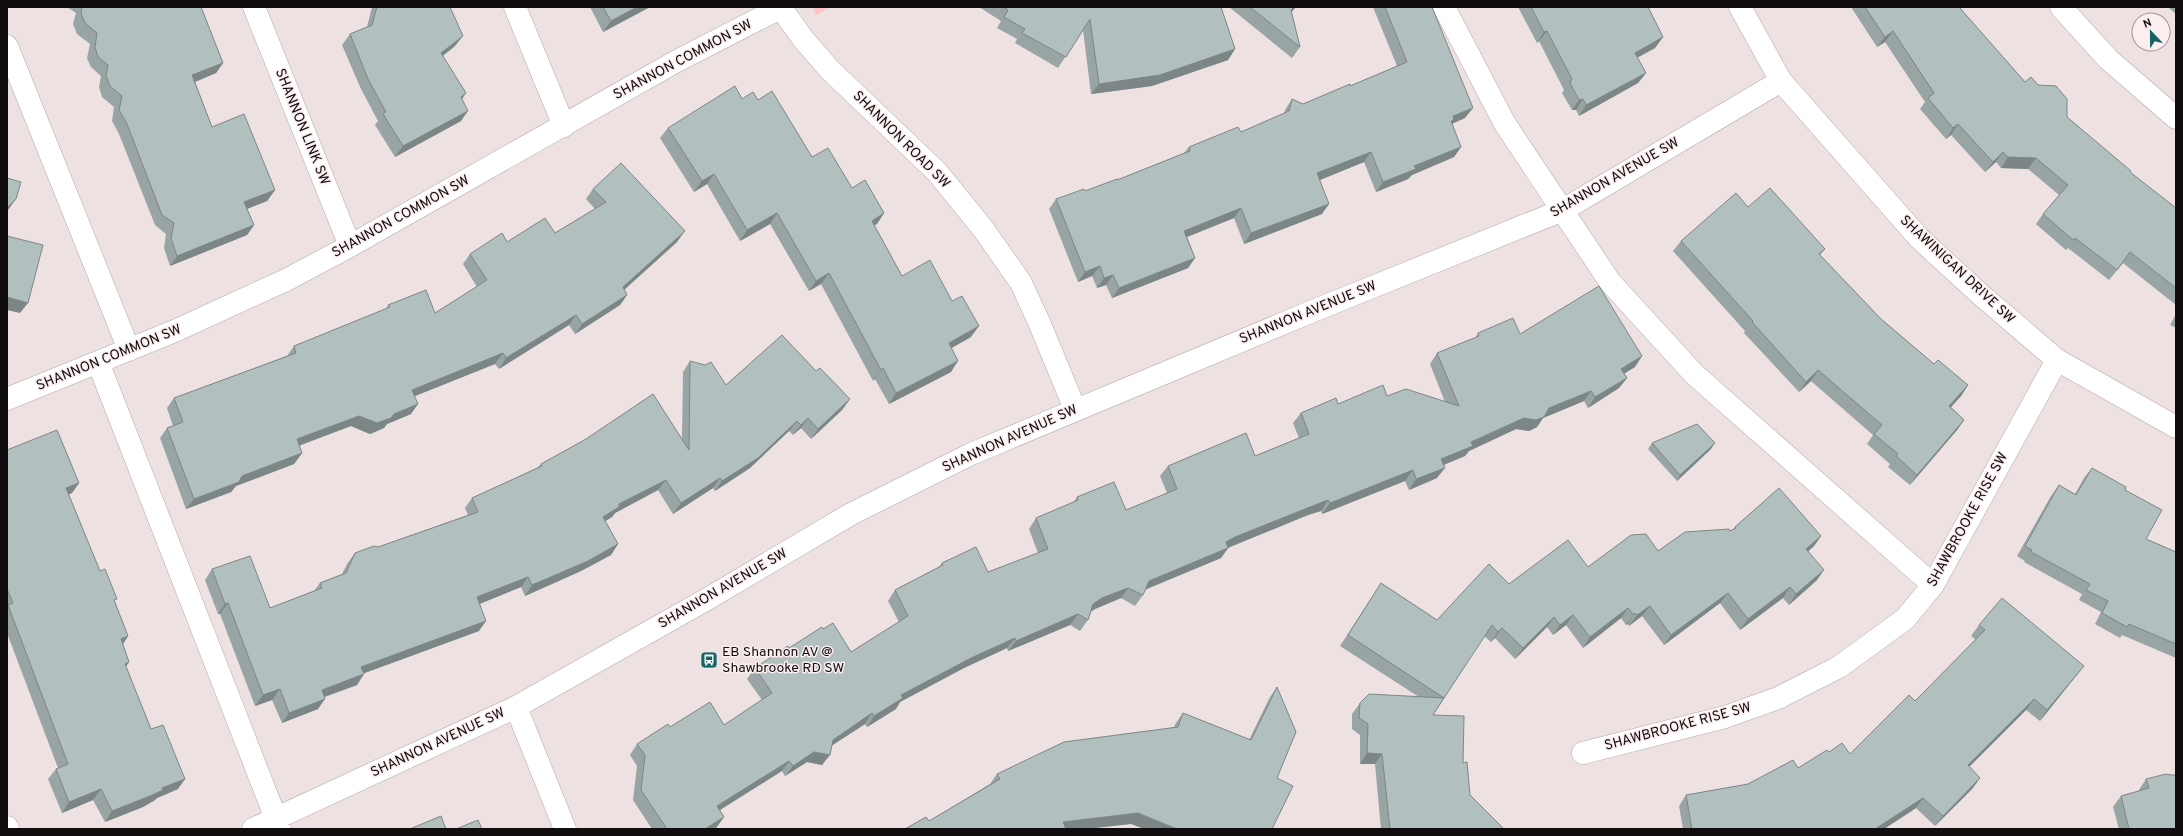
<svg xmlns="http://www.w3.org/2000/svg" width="2183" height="836" viewBox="0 0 2183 836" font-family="Overpass,sans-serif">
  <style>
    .green { fill: #fcc4c9 }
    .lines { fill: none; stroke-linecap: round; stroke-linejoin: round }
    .minor-casing { stroke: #b6a9aa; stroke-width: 23 }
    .minor { stroke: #fff; stroke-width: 22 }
    .wall { fill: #99a4a4 }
    .shaded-wall { fill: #7d8686 }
    .building { fill: #b2bfbf; stroke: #7d8686 }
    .labels { text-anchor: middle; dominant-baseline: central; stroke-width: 3; stroke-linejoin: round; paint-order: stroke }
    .street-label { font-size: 14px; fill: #110c0d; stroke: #fbeeef }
    .poi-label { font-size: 14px; fill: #110c0d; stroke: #fbeeef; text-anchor: start }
  </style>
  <rect width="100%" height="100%" fill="#eee1e2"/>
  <path class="green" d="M812,7h18l-14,8z"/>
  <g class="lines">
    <g class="minor-casing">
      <path id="minor" d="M254,7l96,239
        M515,7l49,119
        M780,7l24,33 26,30 107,102 47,58 37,53 18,39 36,87
        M1444,7l61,117 105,158 84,92 239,211
        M1740,7l41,74 138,157 62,57 76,65 119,67
        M2061,7l47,52 68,59
        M7,46l122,304
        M98,362l182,467
        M7,399l170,-69 111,-51 62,-33 325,-184 105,-54
        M516,707l49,122
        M1583,753l142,-36 53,-19 61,-31 66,-48 28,-34 124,-225
        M7,827l1,2
        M253,829l263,-122 193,-109 142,-84 120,-60 337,-141 255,-103 218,-129"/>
    </g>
    <use href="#minor" class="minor"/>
  </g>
  <path class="wall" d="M67,7h134l22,56 -7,10 -21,9 17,45 63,63 -8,11 -20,8 7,16 -7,10 -77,31 -6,-18 2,-14 -11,-9 -36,-91 -7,-13 2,-14 -12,-10 -3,-10 2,-11 -10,-9 -4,-9 3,-14 -13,-10 -4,-10 3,-11z
    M372,7h78l5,39 -12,10 19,43 -1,22 -66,36 -20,-32 3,-4 -17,-32 -19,-44 8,-11 17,-7z
    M590,7h60l-47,25z
    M979,7h242l14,42 -7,11 -76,26 -61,8 -8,-64 -25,38 -43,-25 2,-4 -20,-11 4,-7z
    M1229,7h67l-5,5 9,35 -8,11z
    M1373,7h59l33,111 -13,6 9,23 -7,10 -42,18 -4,4 -32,13 -12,-30 -44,18 2,34 -78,30 -10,-26 -47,19 8,21 -7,10 -76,30 -6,-13 -9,3 -5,-12 -14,6 -29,-73 7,-10 29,-8 32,-11 67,-27 5,-6 52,-15 43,-18 1,-4 7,-11 11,5 47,-18 47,-20z
    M1518,7h130l15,30 -8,11 -18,10 9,15 -8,10 -59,33 -3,-6h-4l-10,-17 2,-3 -25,-49 -2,2z
    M1851,7h108l66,75 42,35 63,56 46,35v97l-53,-42 -14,17 -41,-32 -2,2 -30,-26 7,-10 16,-19 -31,-26 -27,-1 -5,-6 -11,10 -34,-37 -5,4 -26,-30 5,-7 -40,-60 -8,5z
    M2168,7h8v7z
    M742,99l16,1 54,57 72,56 -7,11 -3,1 28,51 69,61 -20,11v24l-62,32 -14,-25 -2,2 -52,-97 -12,7 -39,-67 -30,17 -33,-57 -13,8 -34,-54 8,-10z
    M593,189l84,53 -53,48 3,5 -7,10 -45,29 -6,-9 -70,44 -4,-5 -80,32 -4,18 -24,10 -3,4 -14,6 -19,-8 -52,20 3,7 -8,11 -58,22 -5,6 -45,17 -26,-71 7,-10 6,-2 -6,-18 7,-10 113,-42 7,-10 92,-37 2,-4 47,8 42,-26 -14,-23 7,-10 37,-12 48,-9 40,-24 -9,-10z
    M1748,207l77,42 -5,6 61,64 53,45 34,21 -7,11 -10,11 13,13 -7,10 -47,55 -22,-18 2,-3 -23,-20 6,-9 -62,-54 -12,11 -55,-59 1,-2 -72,-80 8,-10z
    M2176,314v14l-6,-3z
    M1478,333l42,1 122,22 -7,11 -11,6 3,5 -8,10 -31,20 -4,-7 -41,17 -6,9 -8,4 -13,-2 -47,22 -4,5 -21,9 -7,13 -28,12 -4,-9 -83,33 -1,-3 -13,4 -80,33 -7,10 -76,32 -2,5 -8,11 -14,-8 -26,11 -4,2 -3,9 -8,11 -10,-6 -62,26 -1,-3 -43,20 -64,34 -4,7 -29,18 -2,-3 -34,22 -9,19 -15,-3 -22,14 -3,-5 -63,39 5,7 -8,11 -2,1h-62l-19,-29 4,-34 -7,-11 7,-11 33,-17 54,-2 38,-25 -15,-21 8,-11 68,-39 28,23 48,-30 -11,-21 7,-11 44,-23 3,-4 46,9 50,-19 -9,-24 7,-11 37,-15 4,-6 49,13 41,-17 -7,-17 8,-10 87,-10 44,-18 -6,-15 8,-10 37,-9 49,-8 58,6 -15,-38 7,-11 38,-15z
    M690,361l36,24 90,-14 34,28 -8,11 -31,29 -10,-11 -8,7 -4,-4 -39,37 -35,23 -2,-3 -40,26 -15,-24 -43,23 -3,4 -7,4 13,23 -7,11 -30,16 -56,25 -4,-9 -42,17v27l-115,42 -7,12 -32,12 -7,12 -36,14 -10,-23 -17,6 -35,-92h-2l-13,-34 7,-11 58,39 44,-17 6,-8 22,-9 5,-10 8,-11 23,-6 90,-32 -3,-7 7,-10 65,-30 4,-4 141,-25 1,-67z
    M1652,443l59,6 -34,32 -29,-32z
    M7,450l72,33 -7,10 -4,2 32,76 15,31 13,34 -5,8 3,23 25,62 27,60 -21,9 -2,2 -12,7 -38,15 -12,-22 -31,13 -14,-34 8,-10 2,-1 -51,-135z
    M2092,468l33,22 21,49 30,13v106l-54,-23 -2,3 -25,-14 6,-12 -22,-12 3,-6 -58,-32 1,-1 -8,-5 34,-60 8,-11 16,9 9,-16z
    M1735,527l86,9 -7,10 -6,5 9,29 -28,25 -6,-7 -43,32 -20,-27 -56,42 -22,-29 -13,10 -1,-2 -2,1 -5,-7 -38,30 -17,-23 -13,10 -6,-8 -32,32 -20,-21 -4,4 -7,-6 -51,79 30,48 7,32 34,34h-123l-6,-65h-15v-29l-8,-6v-15l8,-11 59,-6 -79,-51 41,-63 56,37 72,-36 149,-33 72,-20 2,-1z
    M1979,625l97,51 -36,45 -14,-11 -57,57 4,21 -38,38 -19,-18 -32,21h-201l-4,-23 7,-11 62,-11 50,-16 31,-16 21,2 65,-53 61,-61 -5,-4z
    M1277,687l19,45 -165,92 -46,5h-180l24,-8 61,-37 7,-10 177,-47 2,-4 7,-10 66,27 21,-43z
    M2171,775l5,54h-57l-6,-22 8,-11 18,-5v-1l7,-11z"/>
  <path class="shaded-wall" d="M637,7h13l-47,25 8,-11z
    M1294,7h2l-12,14 7,-11z
    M1547,31l-8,10 -2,2 7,-11z
    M1893,31l-8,11 -8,5 8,-10z
    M463,36l-8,10 -22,17 8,-10z
    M1663,37l-8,11 -28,15 8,-10z
    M1235,49l-7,11 -76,26 -61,8 8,-10z
    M223,63l-7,10 -31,13 7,-11z
    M1646,73l-8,10 -59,33 7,-11z
    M466,93l-7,11 2,-7z
    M1583,99l-7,11h-4l7,-10z
    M1473,108l-8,10 -14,6 -4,6 6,-14z
    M468,111l-7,10 -66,36 8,-11z
    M1958,124l-7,11 -5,4 7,-11z
    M1461,147l-7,10 -42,18 -4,4 -32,13 7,-10 31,-16z
    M1371,152l-7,10 -54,22 7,-11z
    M2003,152l-7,10 -11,10 8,-10z
    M2008,157l28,1 -8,11 -27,-1z
    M714,174l-7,10 -13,8 8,-11z
    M275,190l-8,11 -31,12 8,-11z
    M16,199l-8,11 -1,1v-3z
    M1329,204l-7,10 -78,30 7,-11z
    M1241,208l-7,10 -57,23 7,-10z
    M777,213l-7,11 -30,17 7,-11z
    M884,213l-7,11 -13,7 8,-10z
    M254,225l-7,10 -77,31 7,-10z
    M685,231l-8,11 -62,56 8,-11z
    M1195,258l-7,10 -76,30 7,-10z
    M1100,266l-8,10 -14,6 7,-10z
    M829,273l-8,11 -12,7 7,-10z
    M1113,275l-7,10 -9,3 7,-10z
    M627,295l-7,10 -45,29 7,-10z
    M7,297l21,6 -8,10 -13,-3z
    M576,315l-7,10 -70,44 7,-11z
    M979,326l-8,11 -30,17 8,-11z
    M503,353l-8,11 -90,36 7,-10z
    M1642,356l-7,11 -21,13 7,-11z
    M958,361l-7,11 -62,32 7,-11z
    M883,368l-8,11 -2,2 8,-11z
    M1818,370l-7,11 -12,11 7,-10z
    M1627,378l-8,10 -31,20 7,-11z
    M1968,385l-7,11 -19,21 7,-11z
    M1591,391l-7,10 -41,17 -6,9 -8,4 -13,-2 -47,22 -4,5 -32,13 8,-10 30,-17 53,-24z
    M850,399l-8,11 -31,29 7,-10z
    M418,404l-7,10 -24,10 -3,4 -14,6 -19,-8 -62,23 8,-10 62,-23 35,-2z
    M808,418l-7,10 -8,7 8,-10z
    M1964,420l-7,10 -47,55 7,-10z
    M797,421l-8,10 -39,37 -35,23 7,-10z
    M1715,443l-4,6 -34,32 3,-6z
    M302,453l-8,11 -58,22 -5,6 -45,17 8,-10 48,-23z
    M1445,468l-8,10 -28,12 7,-11z
    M1413,470l-8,11 -83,33 8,-11z
    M720,478l-7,10 -40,26 8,-11z
    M666,480l-8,10 -43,23 -3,4 -16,10 7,-10 16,-13z
    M79,483l-7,10 -14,6 8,-11z
    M1328,500l-7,11 -13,4 -81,33h1l-7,10 -80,33 8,-10 86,-44 80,-32z
    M1821,536l-7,10 -15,14 7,-11z
    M618,544l-7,11 -30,16 -56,25 7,-11z
    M1824,570l-7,10 -28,25 7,-11z
    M528,577l-7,10 -51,21 7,-11z
    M1790,587l-7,11 -43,32 8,-11z
    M1128,588l-7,10 -26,11 -9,6 7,-11 9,-6z
    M1728,593l-8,10 -56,42 7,-10z
    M228,603l-8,11h-2l7,-10z
    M1650,606l-8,10 -13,10 8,-11z
    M1628,608l-7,10 -38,30 7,-11z
    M1635,613l-7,11 -2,1 8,-10z
    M1078,614l-8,11 -62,26 8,-10z
    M1573,615l-7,10 -13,10 7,-10z
    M1554,617l-7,10 -32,32 8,-11z
    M486,621l-7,10 -125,46 7,-10z
    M1502,628l-7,10 -4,4 7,-10z
    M128,636l-7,11v-8z
    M1015,638l-8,10 -43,20 -64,34 -4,7 -29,18 7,-11 27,-21 70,-37z
    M129,662l-7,11 3,-9z
    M2084,666l-44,55 7,-11z
    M364,674l-7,11 -42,15 7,-10z
    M280,689l-8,11 -17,6 8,-11z
    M325,699l-7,10 -36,14 7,-10z
    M2034,699l-8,11 -66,66 8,-11z
    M872,713l-7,11 -40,26 8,-10z
    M814,752l16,3 -8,10 -15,-3 -22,14 8,-10z
    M1367,753l15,1 -7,10h-15z
    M789,761l-7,10 -73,46 8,-11z
    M1980,778l-7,10 -38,38 8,-10z
    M185,779l-7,10 -21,9 -2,2 -12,7 -38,15 7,-11 50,-23z
    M101,789l-8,11 -31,13 7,-11z
    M1923,798l-7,10 -32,21h-9z
    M1138,813l39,16h-33l-13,-5 -46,5h-27l5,-7z
    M724,817l-8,11 -2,1h-9z"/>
  <path class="building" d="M82,7h119l22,56 -31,12 20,52 32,-13 31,76 -31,12 10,23 -77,31 -6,-18 3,-15 -12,-8 -35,-91 -8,-14 3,-14 -12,-10 -4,-10 2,-11 -10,-8 -3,-10 2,-14 -12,-10 -4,-10z
    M377,7h73l13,29 -22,17 25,40 -5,4 7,14 -65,35 -20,-32 3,-2 -18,-33 -18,-45 22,-9z
    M603,7h34l-26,14z
    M1003,7h218l14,42 -75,26 -61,9 -9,-65 -24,38 -44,-24 3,-4 -21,-12 4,-7z
    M1250,7h44l-3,3 9,37z
    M1385,7h47l41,101 -20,8 1,4 -3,1 10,26 -47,19 2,3 -33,13 -12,-30 -54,21 12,31 -78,29 -10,-25 -57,23 11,27 -76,30 -6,-13 -9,3 -4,-12 -15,6 -29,-73 28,-10 1,2 32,-12v1l73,-29 -1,-4 49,-20 3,5 48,-21 3,-12 11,5 47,-20v2l57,-24z
    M1531,7h117l15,30 -28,16 11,20 -60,32 -3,-6 -4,1 -9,-17 2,-4 -25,-48 -3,1z
    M1865,7h94l66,75 6,-5 7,8 18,1 11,13v18l64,54 -1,1 46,36v80l-46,-36 -13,18 -42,-32 -2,2 -30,-26 25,-29 -32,-27 -28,-1 -5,-5 -10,10 -35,-38 -5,4 -25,-30 6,-5 -41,-62 -8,6z
    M735,86l7,13 11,-7 5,8 14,-9 40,66 16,-9 24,40 13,-8 19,33 -12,8 30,55 28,-16 22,41 10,-5 17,30 -30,17 9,18 -62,32 -13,-25 -2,2 -52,-97 -13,8 -39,-68 -30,17 -33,-56 -12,7 -34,-53z
    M621,163l64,68 -62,56 4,8 -45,29 -6,-9 -70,43 -3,-5 -91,37 6,14 -24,10 -3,4 -14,5 -18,-7 -62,23 5,14 -60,23 -3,6 -45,17 -27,-71 16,-6 -9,-24 122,-45 -2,-7 96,-39 -2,-2 38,-15 9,23 52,-33 -17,-26 32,-21 5,9 38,-24 10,15 51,-31 -13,-13z
    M7,178l14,4 -5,17 -9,9z
    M1770,188l55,61 -6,5 62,65 53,45 4,-4 30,25 -19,21 15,14 -47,55 -21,-19 2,-2 -24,-20 8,-9 -64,-55 -12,12 -54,-60 1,-1 -72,-80 55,-48 12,14z
    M7,236l36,9 -15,58 -21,-6z
    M1599,286l43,70 -21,13 6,9 -32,19 -4,-6 -42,17 -5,9 -8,3 -12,-2 -53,24 2,4 -32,13 4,9 -29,11 -3,-9 -83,33 -2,-3 -13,5 -80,32 -9,5 2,6 -79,33 -6,14 -15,-7 -26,10 -9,6 -5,16 -10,-6 -62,27 -1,-3 -44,20 -70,37 2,3 -29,18 -2,-3 -39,27 -3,15 -16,-3 -21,14 -4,-5 -72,45 7,11 -19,12h-38l-26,-39 4,-35 -8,-11 31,-20 2,3 40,-25 14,23 48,-32 -17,-25 33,-22 1,2 33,-21 1,2 10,-6 18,29 57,-36 -13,-26 48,-25 -1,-2 34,-16 12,25 60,-23 -12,-31 42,-18 -1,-3 37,-15 12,28 51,-21 -9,-23 78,-33 9,23 54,-22 -8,-21 35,-15 2,6 45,-19 4,11 19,-7 53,17 -22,-53 42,-17 -1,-3 35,-15 7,16z
    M782,335l34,36 4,-3 30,31 -32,30 -10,-11 -7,7 -4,-4 -39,37 -36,23 -2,-3 -39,25 -15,-23 -47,24v3l-16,10 15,27 -30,17 -56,24 -4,-8 -51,20 9,24 -125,46 3,7 -42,16 3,9 -36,14 -9,-24 -17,6 -35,-92 -3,1 -13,-35 38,-13 20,52 52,-20 -2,-5 26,-10 9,-20 19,-7 4,1 100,-35 -6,-14 70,-32 -1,-2 45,-25 67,-45 36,56 1,-89 15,4 6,-3 15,23z
    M1697,424l18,19 -35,32 -28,-32z
    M57,430l22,53 -13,5 34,83 5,-2 12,30 -3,1 14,36 -7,3 8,23 -4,2 26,65 12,-4 22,54 -23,9 1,2 -13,6 -38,15 -11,-22 -32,13 -13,-33 12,-5 -60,-159 5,-2 -6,-14v-139z
    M2092,468l34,19 -1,3 37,20 -16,29 30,13v92l-47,-20 -2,3 -25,-14 6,-12 -22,-11 4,-6 -59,-32 1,-2 -7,-4 34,-61 17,10z
    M1779,488l42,48 -15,13 18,21 -28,24 -6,-7 -42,32 -20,-26 -57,42 -21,-29 -13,9 -2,-2 -1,2 -6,-7 -38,29 -17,-22 -13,10 -6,-8 -31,31 -21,-20 -4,4 -6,-7 -48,73 -96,-63 33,-52 56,37 52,-56 20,20 59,-44 20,27 43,-32 15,-1 12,17 27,-19 44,-3 1,2 6,-3 -1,-1z
    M2002,598l82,68 -37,44 -13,-11 -66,66 12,13 -37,38 -20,-18 -48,31h-183l-6,-34 62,-11 45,-24 5,8 29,-18 2,2 13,-9 8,11 59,-59 6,6 70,-71 -6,-5z
    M1277,687l19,45 -19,46 16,8 -21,43h-95l-39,-16 -75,9 3,7h-161l21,-12 3,4 71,-42 -3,-5 67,-32 114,-15 5,-14 68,27z
    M1369,694l75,4 -11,17 31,1 -1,47 4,-1 3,33 34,34h-114l-8,-75 -15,-1 1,-29 -9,-6 1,-15z
    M2166,774l5,1h5v54h-47l-8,-33 28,-8 -3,-9z
    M441,816l5,13h-36z
    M478,820l4,9h-26z"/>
  <defs>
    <g id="bus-square" transform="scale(0.9)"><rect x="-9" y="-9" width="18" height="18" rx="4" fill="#146464" stroke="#fbeeef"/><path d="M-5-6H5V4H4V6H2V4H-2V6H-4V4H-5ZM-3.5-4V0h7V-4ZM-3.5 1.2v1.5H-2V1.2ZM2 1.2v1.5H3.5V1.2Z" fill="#fff"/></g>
  </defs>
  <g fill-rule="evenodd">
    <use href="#bus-square" x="709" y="660"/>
  </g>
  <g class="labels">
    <g class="street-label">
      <text transform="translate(683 60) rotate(-28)">SHANNON COMMON SW</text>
      <text transform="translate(302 127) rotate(68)">SHANNON LINK SW</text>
      <text transform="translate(901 140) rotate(45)">SHANNON ROAD SW</text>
      <text transform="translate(1615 178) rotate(-30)">SHANNON AVENUE SW</text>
      <text transform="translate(401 217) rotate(-29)">SHANNON COMMON SW</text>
      <text transform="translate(1957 270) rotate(43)">SHAWINIGAN DRIVE SW</text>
      <text transform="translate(1308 313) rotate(-22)">SHANNON AVENUE SW</text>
      <text transform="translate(109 358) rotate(-22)">SHANNON COMMON SW</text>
      <text transform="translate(1010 439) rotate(-24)">SHANNON AVENUE SW</text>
      <text transform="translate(1968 520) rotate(-61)">SHAWBROOKE RISE SW</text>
      <text transform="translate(723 589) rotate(-30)">SHANNON AVENUE SW</text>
      <text transform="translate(1678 727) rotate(-15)">SHAWBROOKE RISE SW</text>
      <text transform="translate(438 743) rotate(-25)">SHANNON AVENUE SW</text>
    </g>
    <g class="poi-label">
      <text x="722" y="652">EB Shannon AV @<tspan x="722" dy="16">Shawbrooke RD SW</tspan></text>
    </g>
  </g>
  <rect width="2183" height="836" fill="none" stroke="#110c0d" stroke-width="16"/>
  <g transform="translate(2151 32) rotate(338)"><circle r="19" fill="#fbeeef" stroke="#9d9495"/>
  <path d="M0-3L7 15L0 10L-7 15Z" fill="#146464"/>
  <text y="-6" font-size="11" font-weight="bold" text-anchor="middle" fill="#110c0d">N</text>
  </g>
</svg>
